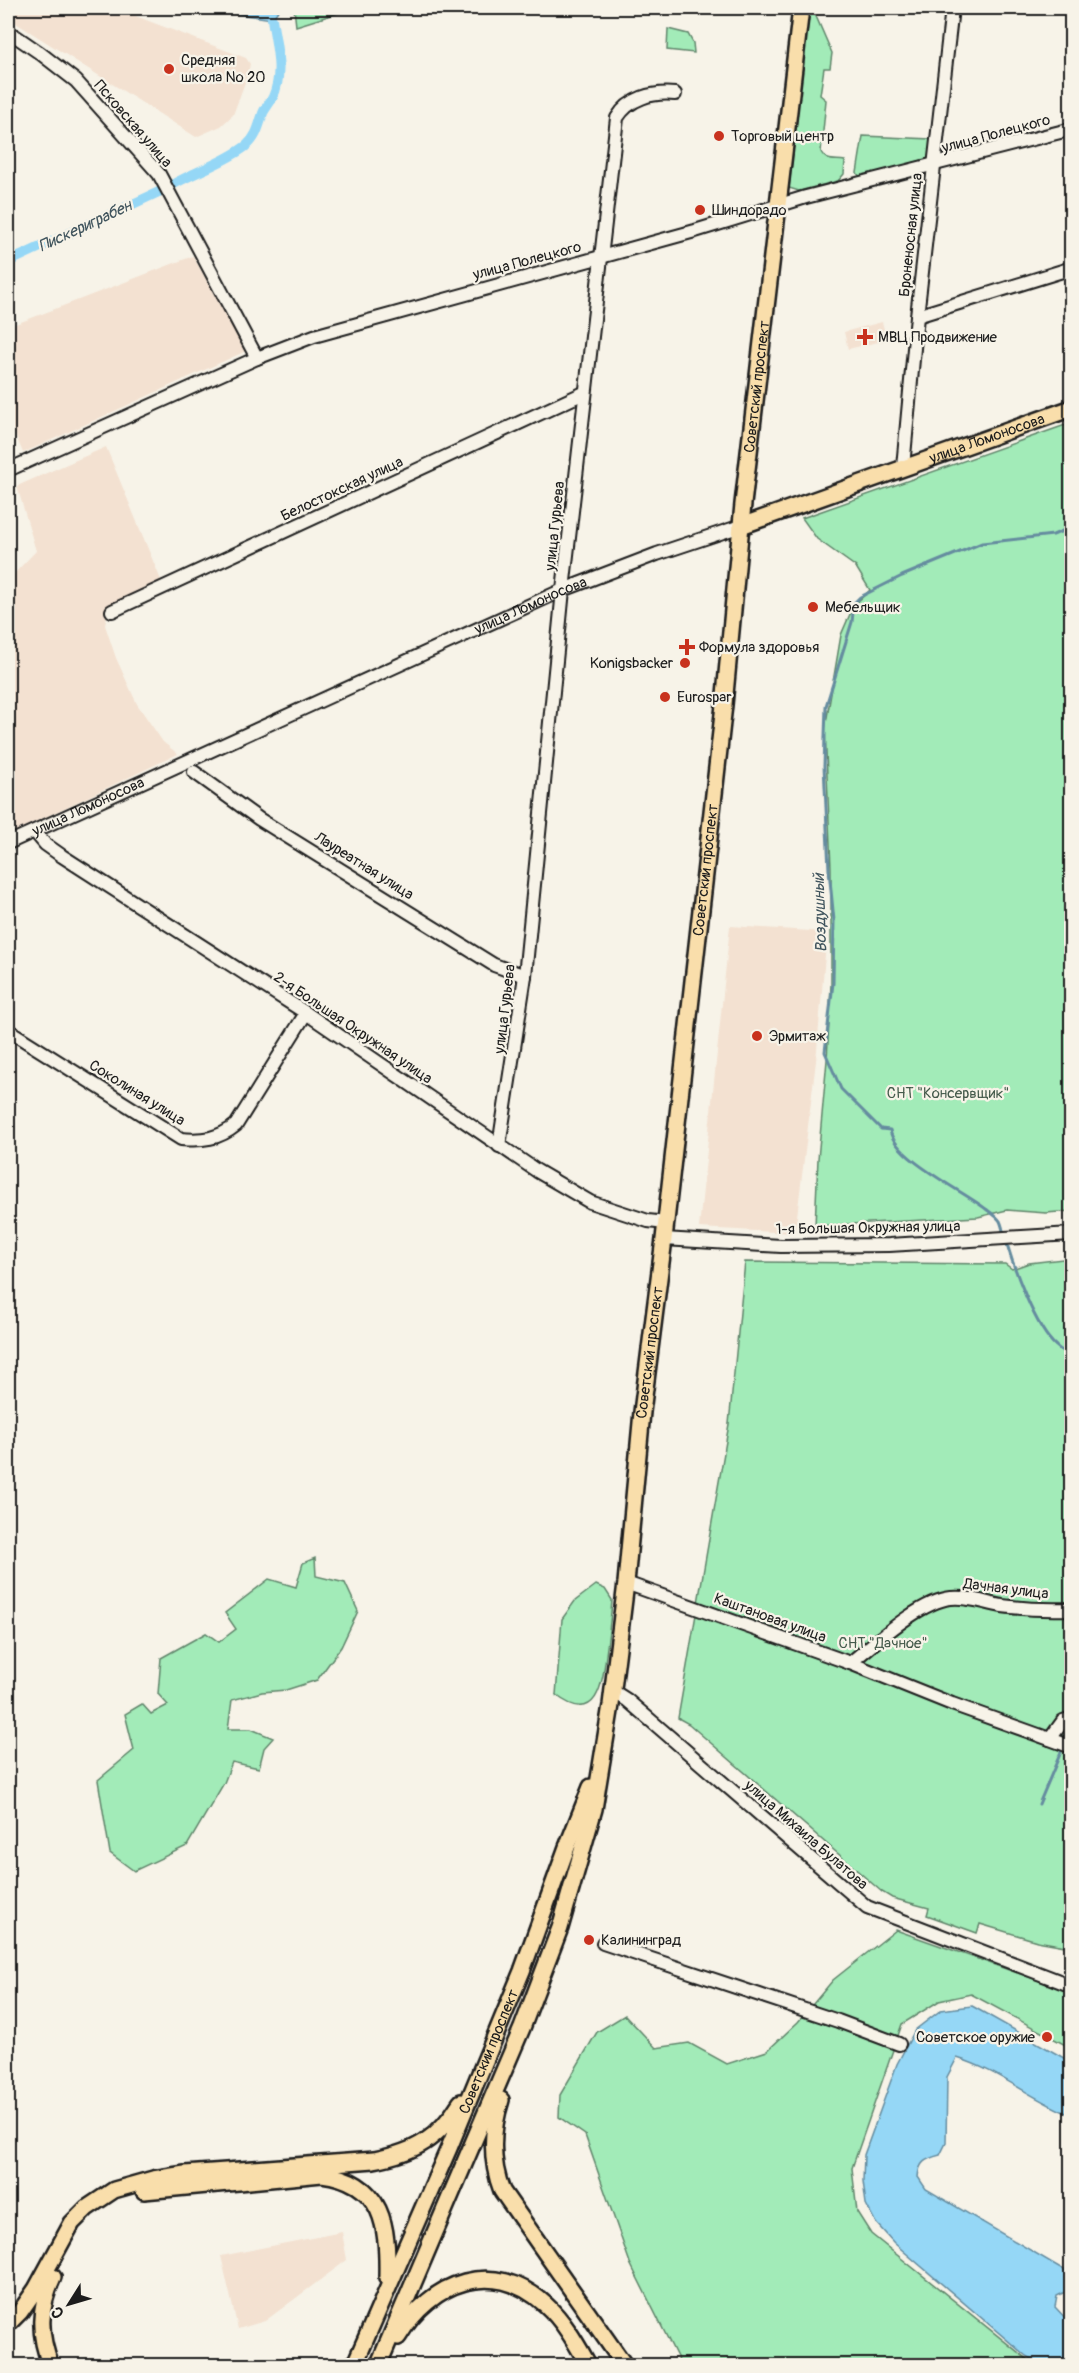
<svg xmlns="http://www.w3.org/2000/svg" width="1079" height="2373" viewBox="0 0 1079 2373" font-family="Pangolin,sans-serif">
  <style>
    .built { fill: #f3e1d1 }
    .green { fill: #a2ebb8; stroke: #5f846a; stroke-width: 1.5 }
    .water { fill: #95d7f6; stroke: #658c9f; stroke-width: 1.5 }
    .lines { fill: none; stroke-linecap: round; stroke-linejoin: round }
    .stream { stroke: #658c9f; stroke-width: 3 }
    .canal { stroke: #95d7f6; stroke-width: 10 }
    .minor-casing { stroke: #1c1c1c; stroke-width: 16 }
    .major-casing { stroke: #1c1c1c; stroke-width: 20 }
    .minor { stroke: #f7f3e8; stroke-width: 12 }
    .major { stroke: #f9deab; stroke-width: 15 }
    .poi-dot { fill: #c8321e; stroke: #f7f3e8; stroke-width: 2 }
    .labels { text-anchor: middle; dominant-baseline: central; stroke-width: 4.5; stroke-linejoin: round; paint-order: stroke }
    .poi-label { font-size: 15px; fill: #1c1c1c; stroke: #f7f3e8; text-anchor: start }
    .street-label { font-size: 15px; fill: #1c1c1c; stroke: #f7f3e8 }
    .park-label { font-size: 15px; fill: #445a4b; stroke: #f7f3e8 }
    .water-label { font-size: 16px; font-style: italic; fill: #40545d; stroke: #f7f3e8 }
  </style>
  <rect width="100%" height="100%" fill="#f7f3e8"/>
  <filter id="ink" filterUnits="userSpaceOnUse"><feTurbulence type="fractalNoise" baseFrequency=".0167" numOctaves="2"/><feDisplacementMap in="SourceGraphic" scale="12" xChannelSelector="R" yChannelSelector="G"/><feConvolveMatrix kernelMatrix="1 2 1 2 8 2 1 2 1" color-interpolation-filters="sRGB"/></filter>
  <g filter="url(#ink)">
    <path class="built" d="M8,8h114l16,9 108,41 4,6 -2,10 -15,41 -12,11 -25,11 -188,-119z
      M193,256l53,95 -223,102 -15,-36v-90z
      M882,322l5,18 -39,9 -4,-17z
      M106,447l57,138 -55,26 -3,14 11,33 21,46 26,38 15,12 -170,81v-255l28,-29 -19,-65z
      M730,926l97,6 -11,129 -21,172 -96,-5z
      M342,2232l5,28 -82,61 -27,8 -17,-73z"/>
    <path class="green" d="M294,8h54v2l-52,16z
      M808,14h7l17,39 -2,15h-6l-4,27 6,5 -5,52c6,11 14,7 24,9l-1,13 -6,7 -39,10 -10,-3z
      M668,29l20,5 5,9 1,10 -27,-3z
      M863,136l68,3 -2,19 -68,20 -4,-5z
      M1071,423v788l-25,2 -39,-3 -29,7 -163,9 3,-67 9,-99 4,-75v-117l-6,-139 16,-94 13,-30 16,-15 -14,-23 -39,-28 -15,-21z
      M1071,1258v689l-34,-6 -57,-17 -3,9 -50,-18 2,-7 -37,-10 -10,-6 -193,-168 -11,-6 51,-294 16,-162 260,2 7,5 17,-6z
      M315,1558l1,18 29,7 13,28 -17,36 -24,33 -31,10 -24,2 -30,8 -4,29h23l22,9 -9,10 -5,20 -27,-6 -8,21 -37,63 -53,25 -24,-18 -12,-73 36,-30 -9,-36 17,-10 9,10 17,-9 -10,-11 3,-36 45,-25 13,9 17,-13 -11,-16 44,-34 27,8 7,-24z
      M596,1585l9,4 7,11c-1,16 -3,31 -5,47 -4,31 -7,82 -51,48l6,-76 13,-18z
      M896,1930l175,62v56l-100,-54 -32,7 -37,23 -50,144 5,44 14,22 163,131h-353l-51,-102 -45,-128 -26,-18 1,-22 37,-63 28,-17 31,33 33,-5 38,21 40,-13 31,-29 35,-42z"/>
    <path class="water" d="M198,8h82l-8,11z
      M972,2006l99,56v53c-40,-16 -73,-45 -114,-57l-10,19 -1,66 -6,12c-15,4 -21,7 -22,22l8,12 145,85v21l-6,-3 -8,4 -2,11 16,17v41h-30l-15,-9 -132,-113 -18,-20 -10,-19 -3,-23 1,-26 33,-91 18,-34 26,-20z"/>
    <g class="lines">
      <path class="stream" d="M1004,1235c-1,-5 -2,-10 -4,-14 -3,-5 -10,-9 -14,-12 -23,-18 -92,-51 -96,-79l-9,-1 -40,-40 -16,-37 8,-69 1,-62 -5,-51 -5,-104 2,-60 26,-84 2,-19 6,-6 42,-21 80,-33 71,-8 19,-8
        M1006,1241c8,27 29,87 50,105 4,4 10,7 16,11
        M1065,1741l7,-8
        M1039,1804l24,-57"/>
      <path class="canal" d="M172,185c24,-14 52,-22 74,-39 11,-9 13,-21 17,-33 2,-5 7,-10 10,-16 11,-25 3,-51 -1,-78
        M8,262l155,-72"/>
      <g class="minor-casing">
        <g id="minor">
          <path d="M8,31l32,22 36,28 83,93 98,184"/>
          <path d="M917,316l155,-48"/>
          <path d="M903,467l14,-151 35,-308"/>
          <path d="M8,470l249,-112 57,-22 381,-105 111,-34 266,-68"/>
          <path d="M112,611l472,-218"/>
          <path d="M194,772l65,47 235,146 31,11"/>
          <path d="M35,832l10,12 17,12 244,157 231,158 53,31 58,19 18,2"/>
          <path id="s1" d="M8,843l555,-253 94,-36 84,-28"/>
          <path d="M8,1030l173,109c21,2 38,0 55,-14l70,-112"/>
          <path d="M499,1146l26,-170 38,-386 54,-472c12,-20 35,-26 58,-24"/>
          <path d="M664,1239l117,7 108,-1 183,-11"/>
          <path d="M626,1583l224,80 102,41 120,43"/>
          <path d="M850,1663c25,-20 70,-62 101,-65 17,-2 34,5 51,8 23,3 46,4 70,3"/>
          <path d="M613,1691l14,9 240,207 205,79"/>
          <path d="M1050,1739l13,-18 9,-3"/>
          <path d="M603,1943l235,78 61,23"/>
        </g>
      </g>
      <g class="major-casing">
        <g id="major">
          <path id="s2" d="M741,526l331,-118"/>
          <path d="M501,2100c-10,31 -11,60 1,91l123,175"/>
          <path d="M144,2191l178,-17c62,8 66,52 65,104"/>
          <path d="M8,2324l12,-12 16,-23 36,-66 15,-15 27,-18 39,-11 32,-5 189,-14c42,-8 64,-21 87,-58"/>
          <path d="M398,2337c33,-56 96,-80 148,-32 18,16 31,40 43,61"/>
          <path d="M51,2366c-13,-32 -12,-59 2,-89"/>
          <path id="s3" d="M354,2366l95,-218 73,-177 45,-124 24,-60"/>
          <path id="s4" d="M378,2366l144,-338 38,-100 34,-119 17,-104 15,-122 16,-171 22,-173 60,-534 19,-201 58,-496"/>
        </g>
      </g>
      <use href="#minor" class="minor"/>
      <use href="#major" class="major"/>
    </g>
  </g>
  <g class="poi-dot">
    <circle cx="169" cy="69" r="6"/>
    <circle cx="719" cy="136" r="6"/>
    <circle cx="700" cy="210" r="6"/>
    <path d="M862 328h6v6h6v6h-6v6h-6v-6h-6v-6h6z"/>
    <circle cx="813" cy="607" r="6"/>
    <path d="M684 638h6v6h6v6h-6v6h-6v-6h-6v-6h6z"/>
    <circle cx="685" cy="663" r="6"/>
    <circle cx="665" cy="697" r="6"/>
    <circle cx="757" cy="1036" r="6"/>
    <circle cx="589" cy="1940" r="6"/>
    <circle cx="1047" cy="2037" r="6"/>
  </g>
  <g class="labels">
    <g class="poi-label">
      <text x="181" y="60">Средняя<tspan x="181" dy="17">школа № 20</tspan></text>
      <text x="731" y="136">Торговый центр</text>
      <text x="712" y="210">Шиндорадо</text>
      <text x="878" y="337">МВЦ Продвижение</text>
      <text x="825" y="607">Мебельщик</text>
      <text x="699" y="647">Формула здоровья</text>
      <text x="673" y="663" text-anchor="end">Konigsbacker</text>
      <text x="677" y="697">Eurospar</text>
      <text x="769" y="1036">Эрмитаж</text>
      <text x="601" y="1940">Калининград</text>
      <text x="1035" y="2037" text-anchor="end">Советское оружие</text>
    </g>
    <g class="street-label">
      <text transform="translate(133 124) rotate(49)">Псковская улица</text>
      <text transform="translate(996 134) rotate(-15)">улица Полецкого</text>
      <text transform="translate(911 235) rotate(-84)">Броненосная улица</text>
      <text transform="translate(527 261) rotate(-15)">улица Полецкого</text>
      <text stroke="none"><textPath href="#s4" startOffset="2030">Советский проспект</textPath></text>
      <text stroke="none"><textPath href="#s2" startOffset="261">улица Ломоносова</textPath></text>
      <text transform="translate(342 489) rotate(-25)">Белостокская улица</text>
      <text transform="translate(555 526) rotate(-84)">улица Гурьева</text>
      <text stroke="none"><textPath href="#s1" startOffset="574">улица Ломоносова</textPath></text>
      <text stroke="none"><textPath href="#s1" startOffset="88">улица Ломоносова</textPath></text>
      <text transform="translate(364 866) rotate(32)">Лауреатная улица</text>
      <text stroke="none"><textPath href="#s4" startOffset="1544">Советский проспект</textPath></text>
      <text transform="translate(505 1009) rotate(-83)">улица Гурьева</text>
      <text transform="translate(353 1028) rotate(34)">2-я Большая Окружная улица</text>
      <text transform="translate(137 1093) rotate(32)">Соколиная улица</text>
      <text transform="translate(868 1228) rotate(-1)">1-я Большая Окружная улица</text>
      <text stroke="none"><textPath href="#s4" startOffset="1058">Советский проспект</textPath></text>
      <text transform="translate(1006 1589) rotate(7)">Дачная улица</text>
      <text transform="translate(770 1618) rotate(20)">Каштановая улица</text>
      <text transform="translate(806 1835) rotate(41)">улица Михаила Булатова</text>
      <text stroke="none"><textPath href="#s3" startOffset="342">Советский проспект</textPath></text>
    </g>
    <g class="park-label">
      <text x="948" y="1093">СНТ "Консервщик"</text>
      <text x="883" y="1643">СНТ "Дачное"</text>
    </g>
    <g class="water-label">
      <text transform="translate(85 226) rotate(-25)">Пискериграбен</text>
      <text transform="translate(820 913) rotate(-92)">Воздушный</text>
    </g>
  </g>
  <rect width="1079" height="2373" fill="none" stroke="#f7f3e8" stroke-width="30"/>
  <rect x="15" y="15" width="1049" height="2343" fill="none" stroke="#1c1c1c" stroke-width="2" filter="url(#ink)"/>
  <g transform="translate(69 2304) rotate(233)" stroke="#f7f3e8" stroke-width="4.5" paint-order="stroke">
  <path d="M0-4.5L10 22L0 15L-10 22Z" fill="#1c1c1c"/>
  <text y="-9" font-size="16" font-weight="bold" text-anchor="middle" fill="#1c1c1c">С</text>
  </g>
</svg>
